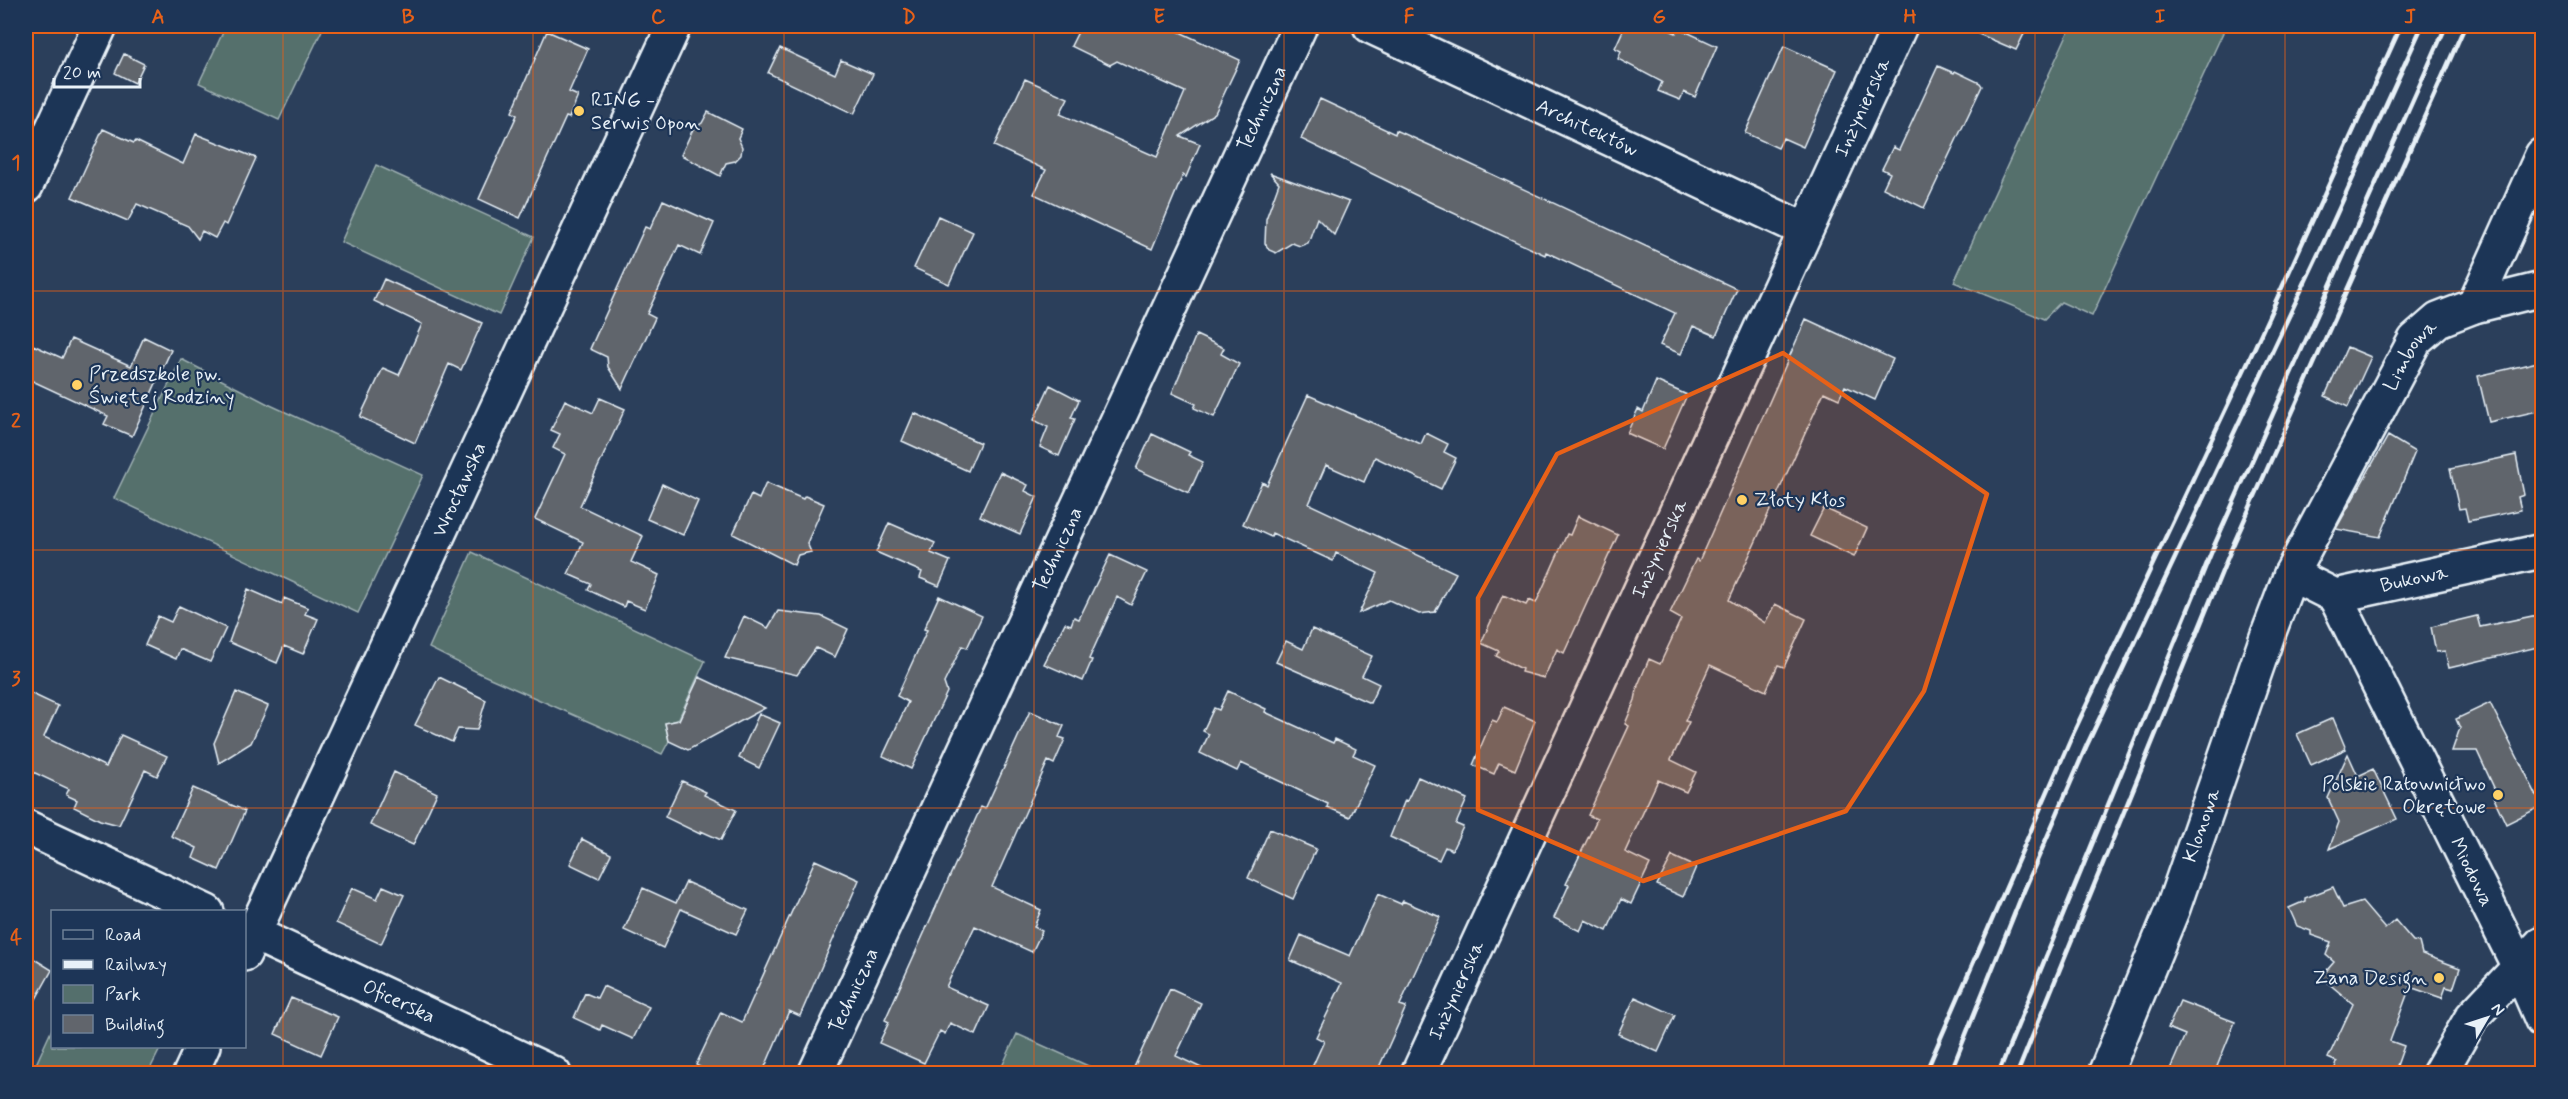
<svg xmlns="http://www.w3.org/2000/svg" width="2568" height="1099" viewBox="0 0 2568 1099" font-family="Mynerve,sans-serif">
  <style>
    .green { fill: #546f6c; stroke: #9eb0b2; stroke-width: 1.5 }
    .building { fill: #61656c; stroke: #e8f1f8; stroke-width: 1.5 }
    .lines { fill: none; stroke-linecap: round; stroke-linejoin: round }
    .minor-casing { stroke: #e8f1f8; stroke-width: 38 }
    .minor { stroke: #1d3557; stroke-width: 33 }
    .rail { stroke: #e8f1f8; stroke-width: 4.5 }
    .marked { fill: #e86118; fill-opacity: 0.2; stroke: #e86118; stroke-width: 4.5; stroke-linejoin: round }
    .grid { fill: none; stroke: #e86118; stroke-width: 1.5; stroke-opacity: 0.55 }
    .poi-dot { fill: #ffd166; stroke: #1d3557; stroke-width: 2 }
    .labels { text-anchor: middle; dominant-baseline: central; stroke-width: 4.5; stroke-linejoin: round; paint-order: stroke }
    .poi-label { font-size: 20px; fill: #e8f1f8; stroke: #1d3557; text-anchor: start }
    .street-label { font-size: 20px; fill: #e8f1f8; stroke: #1d3557 }
    .neatline { fill: none; stroke: #e86118; stroke-width: 2 }
    .grid-label { font-size: 20px; text-anchor: middle; font-weight: bold; fill: #e86118 }
  </style>
  <rect width="100%" height="100%" fill="#2b3f5b"/>
  <filter id="ink" filterUnits="userSpaceOnUse"><feTurbulence type="fractalNoise" baseFrequency=".0167" numOctaves="2"/><feDisplacementMap in="SourceGraphic" scale="12" xChannelSelector="R" yChannelSelector="G"/><feConvolveMatrix kernelMatrix="1 2 1 2 8 2 1 2 1" color-interpolation-filters="sRGB"/></filter>
  <g filter="url(#ink)">
    <path class="green" d="M226,26h98l-45,94 -80,-37z
      M2071,26h155l-134,290 -31,-14 -17,17 -90,-37z
      M376,165l158,72 -35,78 -158,-73z
      M181,359l87,45 155,71 -65,138 -244,-115z
      M472,552l233,109 -27,59 -13,3 4,18 -7,13 -181,-80 -52,-26z
      M52,1029v17l109,1 -13,26h-116z
      M1017,1034l87,39h-105z"/>
    <path class="building" d="M1081,26h86l73,34 -25,53 -35,23 20,8 -14,33 -3,-2 -31,74 -118,-55 12,-24 -52,-24 31,-67 43,19 -8,16 97,43 28,-65 -68,-31 -7,4 -39,-19z
      M1625,26h35l16,7 2,-5 39,18 -22,51 -11,-5 -4,8 -22,-9 4,-9 -44,-23 3,-8 -6,-3z
      M1960,26h68l-12,24z
      M547,31l41,18 -19,43 9,4 -9,22 -3,-1 -46,101 -41,-19 38,-84 -5,-3z
      M1784,46l53,24 -34,77 -20,-9 -5,10 -33,-15z
      M780,48l55,26 6,-14 32,14 -19,40 -86,-41z
      M124,54l20,10 -9,19 -20,-10z
      M1938,66l16,7 1,-2 25,12 2,3 -58,122 -41,-20 7,-15 -8,-4 11,-22 6,3z
      M1320,99l75,35 1,-4 42,19 299,140 -21,47 -23,-10 -12,28 -21,-9 15,-32 -129,-61 -1,3 -109,-50 -135,-66z
      M708,112l34,17 -4,9 4,9 -1,8 -6,6 -9,2 -6,13 -39,-21 12,-26 9,-6z
      M103,129l31,14 2,-2 47,23 13,-30 60,24 -30,67 -3,-2 -8,15 -13,-7 -4,8 -10,-13 -51,-22 -9,17 -56,-24z
      M1270,173l79,29 -15,33 -17,-17 -9,25 -8,3 -8,-3 -16,10 -7,-3 -4,-7 1,-24 13,-36z
      M663,200l51,23 -14,32 -21,-10 -32,69 8,4 -33,71 -14,-22 -1,-10 -17,-8 55,-122 5,2z
      M938,216l35,16 -24,52 -35,-16z
      M384,279l98,44 -21,47 -12,-6 -34,79 -55,-26 23,-49 16,7 23,-51 -48,-23z
      M1806,319l87,40 -18,41 -30,-14 -6,13 -15,-7 -95,208 36,23 10,-19 31,15 -22,48 -6,-2 -12,26 -56,-26 -25,56 4,1 -18,38 25,12 -10,20 -28,-12 -33,72 25,12 -19,40 -10,-5 -14,32 -22,-11 -5,11 -26,-13 15,-33 -3,-1 31,-65 -9,-4 41,-89 -4,-2 10,-24 3,-15 11,-26 11,5 21,-45 -11,-6 26,-54 3,2z
      M1196,335l28,13 -3,6 18,10 -25,53 -20,-9 2,-4 -24,-11z
      M144,337l27,13 -39,86 -28,-12 4,-8 -82,-38v-18l7,-15 29,13 9,-19 60,27z
      M2347,347l24,10 -23,50 -23,-11z
      M2542,361v49l-53,12 -11,-46z
      M1656,381l31,14 -24,54 -36,-16 11,-24 5,3z
      M1050,385l29,15 -8,18 4,1 -16,37 -19,-9 8,-20 -14,-7z
      M1308,395l113,49 5,-11 22,11 -4,8 12,6 -15,31 -66,-32 -11,25 -38,-17 -17,39 147,69 -21,39 -16,2 -30,-14 -30,13 19,-40 -42,-20 -3,8 -61,-28 -1,4 -28,-13 19,-42 5,3z
      M600,398l25,11 -45,97 63,30 -12,26 28,13 -14,34 -19,-8 -2,6 -36,-17 3,-6 -23,-10 15,-32 -48,-23 30,-65 -12,-6 7,-14 -9,-4 14,-30 28,13z
      M914,413l66,30 -12,28 -66,-30z
      M1152,434l38,18 -2,3 15,7 -14,31 -53,-24z
      M2388,436l27,16 -35,85 -44,-8z
      M2516,455l8,40 -6,2 3,13 -53,11 -3,-13 -6,1 -9,-40z
      M1000,472l28,13 -3,6 12,6 -17,37 -40,-18z
      M766,483l37,16 2,-3 19,8 -17,39 4,9 -13,3 -4,10 -61,-31 18,-39 8,4z
      M662,484l36,17 -15,34 -36,-16z
      M1824,508l43,20 -13,29 -44,-21z
      M1578,516l40,19 -54,118 -7,-4 -13,29 -23,-6 1,-3 -26,-13 3,-5 -18,-8 22,-48 23,10 3,-5 7,3 31,-69 3,1z
      M889,523l46,20 -4,10 19,8 -11,25 -19,-8 2,-6 -46,-20z
      M1110,555l37,17 -16,33 -14,-8 -28,62 3,1 -9,21 -39,-17 21,-41 6,2 3,-8 5,2z
      M248,589l34,15 2,-6 24,10 -3,6 13,5 -15,35 -19,-8 -7,17 -48,-21z
      M939,596l43,20 -15,32 -5,-2 -18,37 3,9 -36,77 -28,-13 25,-54 -11,-6 30,-66 -3,-1z
      M179,606l47,22 -16,34 -30,-13 -4,10 -31,-14 13,-29 13,6z
      M778,611l43,5 27,13 -13,28 -19,-9 -19,27 -72,-17 19,-42 24,12z
      M2542,614v32l-93,22 -4,-17 -9,1 -5,-25 46,-11 3,11z
      M1312,629l60,27 -10,20 17,8 -9,19 -94,-41 10,-21 17,8z
      M439,677l47,23 -9,30 -19,-1 -6,13 -37,-17z
      M699,677l66,31 -77,42 -19,-9 -4,-18 14,-3z
      M26,691l32,15 -14,31 62,30 15,-32 46,21 -10,20 -12,-6 -26,55 -19,-5 -26,-13 3,-7 -11,-5 3,-6 -40,-19 -3,9z
      M1228,691l38,18 -1,3 68,31 2,-4 21,10 -3,6 22,10 -25,52 -23,-10 1,-3 -87,-41 -4,8 -37,-18 9,-19 -6,-3 11,-23 5,2z
      M236,692l32,14 -17,37 -32,20 -5,-20z
      M2490,703l52,103 -36,18 -14,-30 4,-2 -19,-41h-25l8,-23 -4,-9z
      M1504,707l31,14 -20,49 -16,-7 -5,11 -21,-9 19,-45 5,2z
      M1030,711l34,15 -5,11 6,2 -11,25 -6,-3 -56,126 49,23 -7,17 8,4 -10,21 -57,-26 -29,61 43,19 -13,29 -26,-12 -5,11 -5,-3 -16,32 -45,-20 10,-21 -4,-2 96,-213 4,2z
      M759,714l21,9 -21,45 -20,-10z
      M2333,718l13,31 -35,16 -14,-31z
      M2348,754l10,22 15,-7 24,50 -68,30 10,-27 -11,-24z
      M394,772l43,21 -24,52 -43,-20z
      M1418,777l49,22 -11,25 7,3 -11,23 -7,-3 -6,13 -49,-23 15,-37 2,1z
      M682,781l24,11 -2,3 32,15 -15,30 -20,-9 -1,3 -35,-17z
      M193,788l52,23 -26,59 -26,-12 4,-10 -26,-12z
      M1270,829l46,20 -23,50 -45,-21z
      M582,839l29,15 -12,24 -29,-14z
      M1672,856l24,11 -13,30 -26,-12z
      M815,860l44,20 -59,136 -11,-5 -27,63h-50l-16,-9 25,-53 21,10z
      M686,882l62,28 -12,24 -55,-25 -18,39 -39,-18 19,-42 33,15z
      M383,886l21,9 -23,49 -45,-21 16,-35 25,11z
      M2333,887l10,21 19,-6 23,27 10,-9 18,21 6,1 3,12 38,14 -7,21 -7,-2 -4,11 -32,-11 -20,54 14,5 -10,28h-61l4,-12 -9,-4 25,-54 -32,-27 13,-15 -8,-7 5,-13 -20,-7v-4l-14,-5 -8,-18 16,-7v-3z
      M1378,894l23,10 2,-3 37,16 -40,88 6,2 -30,67h-67l15,-33 -8,-4 26,-54 -52,-23 11,-25 49,21z
      M26,954l26,16 -26,47z
      M603,986l46,21 -16,32 -31,-14 -2,5 -26,-12 11,-25 12,5z
      M1170,989l31,14 -25,53 38,18h-83z
      M1635,997l40,18 -17,37 -40,-18z
      M291,998l47,19 -17,38 -46,-21z
      M2180,1001l55,21 -21,52h-46l17,-39 -17,-7z"/>
    <g class="lines">
      <g class="minor-casing">
        <g id="minor">
          <path id="s1" d="M1370,26l435,204"/>
          <path d="M26,186l74,-160"/>
          <path d="M2474,306l68,-151"/>
          <path id="s2" d="M2291,574l44,22 207,-45"/>
          <path id="s3" d="M2335,596l184,371 23,53"/>
          <path d="M26,827l181,85"/>
          <path id="s4" d="M244,929l310,145"/>
          <path id="s5" d="M244,954l430,-928"/>
          <path d="M190,1074l13,-28"/>
          <path id="s6" d="M815,1074l485,-1048"/>
          <path id="s7" d="M1418,1074l482,-1048"/>
          <path id="s8" d="M2105,1074l68,-166 94,-271 24,-63 124,-234 23,-20 36,-14 68,-17"/>
          <path d="M2439,1074l33,-57 70,-74"/>
        </g>
      </g>
      <use href="#minor" class="minor"/>
      <path class="rail" d="M1925,1074l146,-336 183,-389 147,-323
        M1950,1074l70,-174 66,-153 236,-501 100,-220
        M1998,1074l216,-528 232,-520
        M2017,1074l213,-522 235,-526"/>
    </g>
  </g>
  <path class="marked" d="M1783,353l204,141 -63,197 -78,120 -203,70 -165,-71v-212l79,-144z"/>
  <path class="grid" d="M283,26v1048M533,26v1048M784,26v1048M1034,26v1048M1284,26v1048M1534,26v1048M1784,26v1048M2035,26v1048M2285,26v1048M26,291h2516M26,550h2516M26,808h2516"/>
  <g class="poi-dot">
    <circle cx="579" cy="111" r="6"/>
    <circle cx="77" cy="385" r="6"/>
    <circle cx="1742" cy="500" r="6"/>
    <circle cx="2498" cy="795" r="6"/>
    <circle cx="2439" cy="978" r="6"/>
  </g>
  <g class="labels">
    <g class="poi-label">
      <text x="591" y="100">RING -<tspan x="591" dy="23">Serwis Opon</tspan></text>
      <text x="89" y="374">Przedszkole pw.<tspan x="89" dy="23">Świętej Rodziny</tspan></text>
      <text x="1754" y="500">Złoty Kłos</text>
      <text x="2486" y="784" text-anchor="end">Polskie Ratownictwo<tspan x="2486" dy="23">Okrętowe</tspan></text>
      <text x="2427" y="978" text-anchor="end">Zana Design</text>
    </g>
    <g class="street-label">
      <text stroke="none"><textPath href="#s6" startOffset="1064">Techniczna</textPath></text>
      <text stroke="none"><textPath href="#s7" startOffset="1064">Inżynierska</textPath></text>
      <text stroke="none"><textPath href="#s1" startOffset="240">Architektów</textPath></text>
      <text stroke="none"><textPath href="#s8" startOffset="783">Limbowa</textPath></text>
      <text stroke="none"><textPath href="#s5" startOffset="512">Wrocławska</textPath></text>
      <text stroke="none"><textPath href="#s6" startOffset="578">Techniczna</textPath></text>
      <text stroke="none"><textPath href="#s7" startOffset="578">Inżynierska</textPath></text>
      <text stroke="none"><textPath href="#s2" startOffset="130">Bukowa</textPath></text>
      <text stroke="none"><textPath href="#s8" startOffset="267">Klonowa</textPath></text>
      <text stroke="none"><textPath href="#s3" startOffset="308">Miodowa</textPath></text>
      <text stroke="none"><textPath href="#s6" startOffset="92">Techniczna</textPath></text>
      <text stroke="none"><textPath href="#s7" startOffset="92">Inżynierska</textPath></text>
      <text stroke="none"><textPath href="#s4" startOffset="171">Oficerska</textPath></text>
    </g>
  </g>
  <rect width="2568" height="1099" fill="none" stroke="#1d3557" stroke-width="66"/>
  <rect x="51" y="910" width="195" height="138" fill="#1d3557" stroke="#6e8097" stroke-width="1.5"/>
  <rect x="63" y="930" width="30" height="9" fill="#1d3557" stroke="#6e8097" stroke-width="1.5"/>
  <text x="105" y="940" font-size="18" fill="#e8f1f8">Road</text>
  <rect x="63" y="960" width="30" height="9" fill="#e8f1f8" stroke="#6e8097" stroke-width="1.5"/>
  <text x="105" y="970" font-size="18" fill="#e8f1f8">Railway</text>
  <rect x="63" y="985" width="30" height="18" fill="#546f6c" stroke="#6e8097" stroke-width="1.5"/>
  <text x="105" y="1000" font-size="18" fill="#e8f1f8">Park</text>
  <rect x="63" y="1015" width="30" height="18" fill="#61656c" stroke="#6e8097" stroke-width="1.5"/>
  <text x="105" y="1030" font-size="18" fill="#e8f1f8">Building</text>
  <g transform="translate(2487 1018) rotate(51)" stroke="#1d3557" stroke-width="4.5" paint-order="stroke">
  <path d="M0-4.5L10 22L0 15L-10 22Z" fill="#e8f1f8"/>
  <text y="-9" font-size="16" font-weight="bold" text-anchor="middle" fill="#e8f1f8">N</text>
  </g>
  <path d="M54 78v9h86v-9" fill="none" stroke="#e8f1f8" stroke-width="3"/>
  <text x="63" y="78" font-size="18" fill="#e8f1f8" stroke="#1d3557" stroke-width="4.5" paint-order="stroke">20 m</text>
  <rect x="33" y="33" width="2502" height="1033" class="neatline"/>
  <g class="grid-label">
    <text x="158" y="23">A</text>
    <text x="408" y="23">B</text>
    <text x="658" y="23">C</text>
    <text x="909" y="23">D</text>
    <text x="1159" y="23">E</text>
    <text x="1409" y="23">F</text>
    <text x="1659" y="23">G</text>
    <text x="1910" y="23">H</text>
    <text x="2160" y="23">I</text>
    <text x="2410" y="23">J</text>
    <text x="16" y="169">1</text>
    <text x="16" y="427">2</text>
    <text x="16" y="685">3</text>
    <text x="16" y="944">4</text>
  </g>
</svg>
